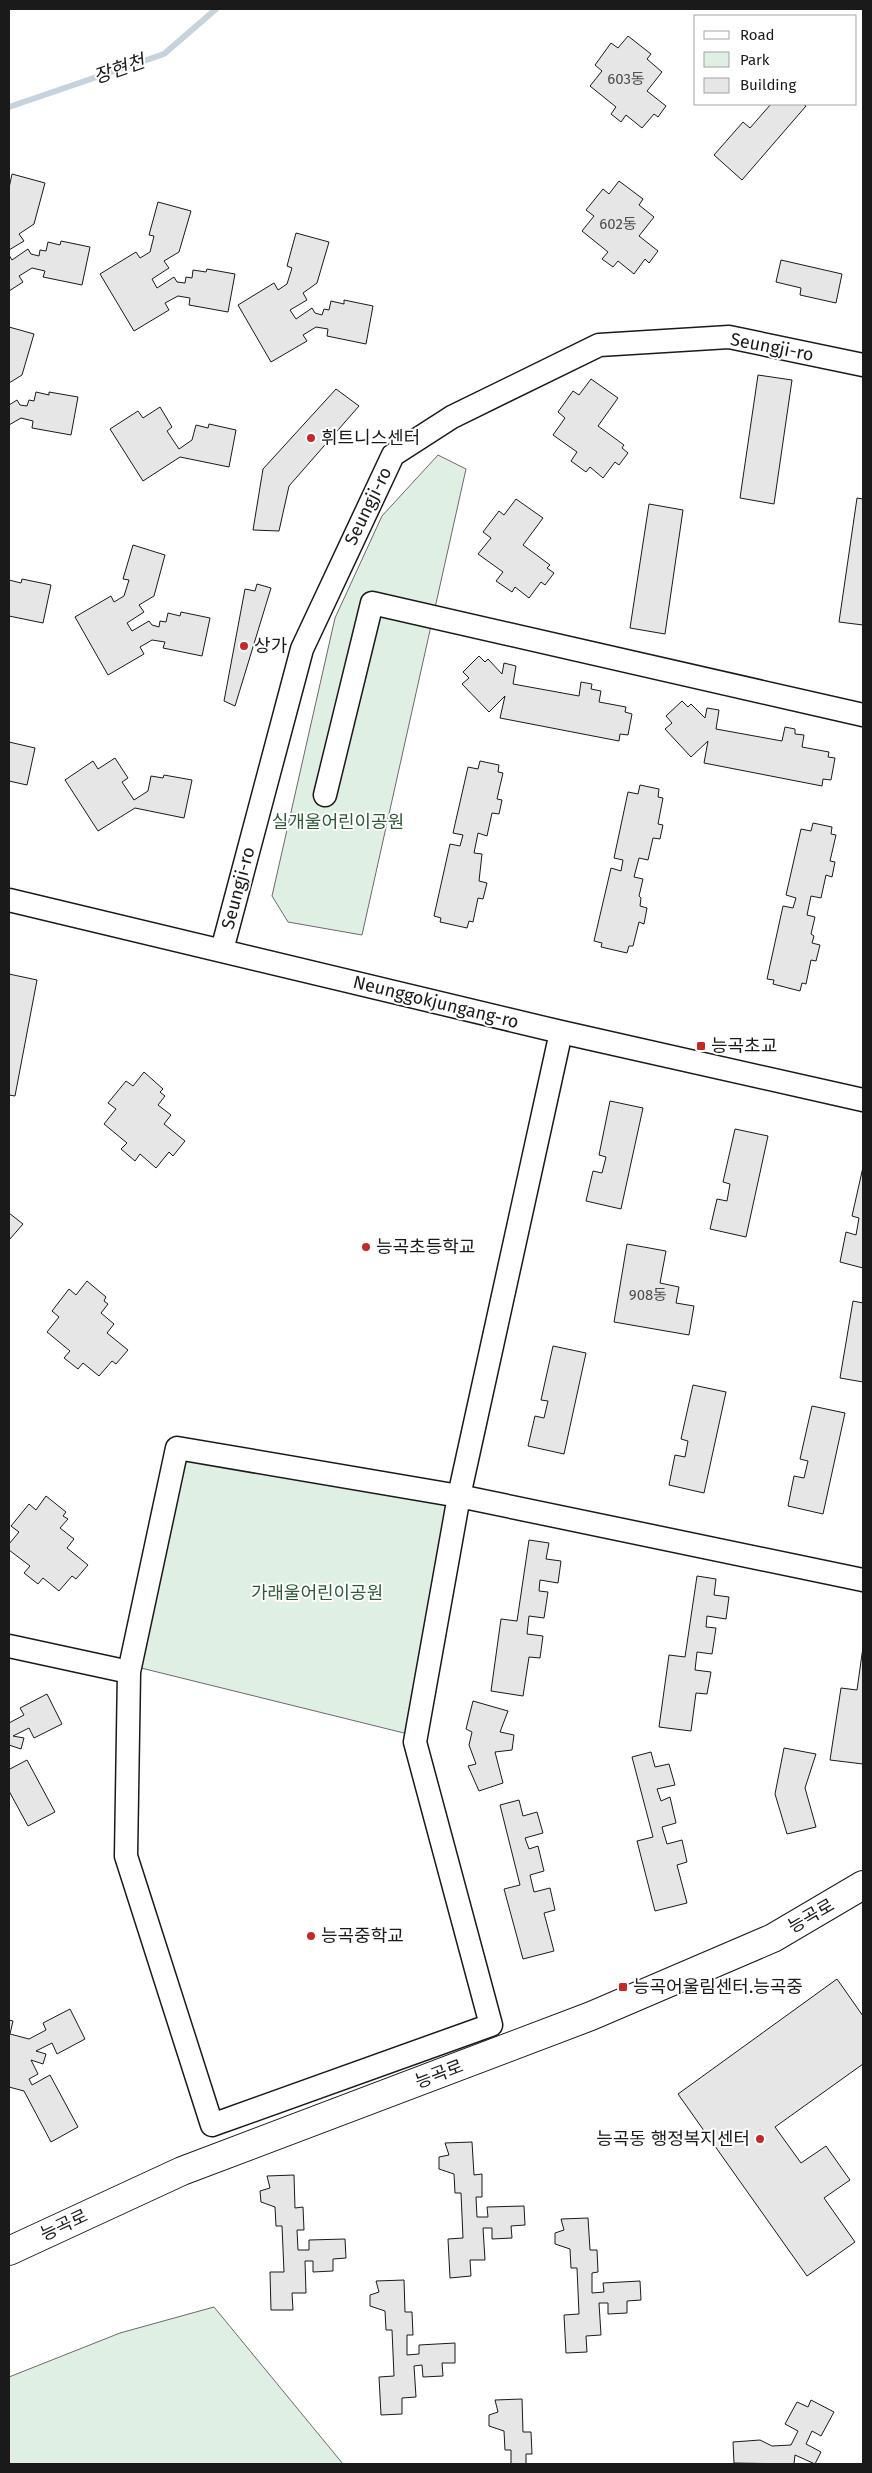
<svg xmlns="http://www.w3.org/2000/svg" width="872" height="2473" viewBox="0 0 872 2473" font-family="'Fira Sans','Noto Sans KR',sans-serif">
  <style>
    .green { fill: #e0efe3; stroke: #6a6a6a }
    .lines { fill: none; stroke-linecap: round; stroke-linejoin: round }
    .stream { stroke: #c6d2dc; stroke-width: 6 }
    .building { fill: #e6e6e6; stroke: #1a1a1a }
    .minor-casing { stroke: #1a1a1a; stroke-width: 25 }
    .major-casing { stroke: #1a1a1a; stroke-width: 30 }
    .minor { stroke: #fff; stroke-width: 22 }
    .major { stroke: #fff; stroke-width: 28 }
    .poi-dot { fill: #c62828; stroke: #fff; stroke-width: 2 }
    .labels { text-anchor: middle; dominant-baseline: central; stroke-width: 4; stroke-linejoin: round; paint-order: stroke }
    .number-label { font-size: 15px; fill: #4d4d4d }
    .street-label { font-size: 18px; fill: #1a1a1a; stroke: #fff }
    .poi-label { font-size: 18px; fill: #1a1a1a; stroke: #fff; text-anchor: start }
    .park-label { font-size: 18px; fill: #2b5a34; stroke: #fff }
    .water-label { font-size: 19px; font-style: italic; fill: #1a1a1a; stroke: #fff }
  </style>
  <rect width="100%" height="100%" fill="#fff"/>
  <path class="green" d="M438,455l28,14 -104,466 -74,-13 -16,-26 63,-278 47,-102z
    M182,1450l269,50 -43,234 -271,-67z
    M214,2307l129,157h-334v-87l111,-44z"/>
  <g class="lines">
    <path class="stream" d="M9,107l155,-53 52,-45"/>
  </g>
  <path class="building" d="M628,36l23,18 -4,5 15,13 -15,19 19,15 -8,11 -4,-3 -12,14 -16,-13 -5,7 -10,-8 5,-7 -26,-21 12,-15 -7,-6 16,-22 7,5z
    M771,104h32l3,2 -64,74 -28,-25 29,-33 7,6z
    M12,174l33,9 -11,41 -15,10 5,7 -15,9v-62z
    M619,181l24,18 -4,6 15,12 -15,19 19,15 -9,12 -4,-4 -11,15 -16,-13 -5,6 -11,-8 6,-7 -26,-21 12,-15 -8,-6 17,-21 6,5z
    M158,202l33,9 -12,41 -15,9 5,7 -17,11 5,9 17,-11 3,5 8,1 1,-6 6,1 1,-8 13,2 1,-3 28,5 -7,38 -39,-7 1,-7 -12,-2 -13,7 4,7 -35,21 -34,-57 36,-22 4,6 10,-6 4,-16 -5,-1z
    M296,233l33,9 -12,41 -14,10 4,7 -17,10 6,9 16,-11 3,5 7,2 2,-6 5,1 2,-9 13,3v-4l29,6 -7,38 -39,-8 1,-7 -12,-2 -13,8 4,6 -36,21 -33,-57 36,-22 4,7 9,-6 5,-16 -5,-2z
    M61,241l29,6 -8,38 -39,-8 2,-6 -13,-3 -13,8 4,6 -14,9v-36l3,5 16,-11 3,5 8,2 1,-6 6,1 2,-9 12,3z
    M781,260l61,14 -6,29 -36,-8 1,-7 -25,-6z
    M9,327l25,7 -12,41 -13,8z
    M758,375l34,5 -18,124 -34,-6z
    M591,379l27,19 -20,28 26,19 -2,3 6,5 -9,12 -4,-3 -12,16 -13,-11 -4,5 -15,-11 6,-9 -24,-17 12,-17 -7,-6 15,-21 6,4z
    M336,389l23,17 -70,80 -10,45 -26,-1 10,-61z
    M36,392l13,3v-3l29,5 -7,38 -39,-7 1,-7 -12,-3 -12,7v-20l8,-5 3,5 7,1 2,-6 5,1z
    M160,407l12,20 -5,4 12,18 13,-9 4,-15 12,3 1,-4 27,6 -7,37 -49,-10 -37,24 -33,-52 28,-18 5,7z
    M857,498l6,1v126l-24,-3z
    M516,499l27,19 -20,27 27,20 -3,3 7,5 -9,12 -4,-3 -12,16 -14,-11 -3,5 -16,-11 7,-9 -25,-18 13,-16 -8,-6 16,-21 5,4z
    M649,504l34,6 -18,124 -35,-6z
    M133,545l32,10 -11,41 -15,9 5,7 -17,11 5,8 17,-10 3,4 7,2 1,-6 6,1 2,-9 12,3 1,-4 29,6 -8,38 -39,-8 2,-6 -13,-2 -12,7 4,7 -36,21 -33,-58 36,-21 3,6 10,-6 5,-16 -6,-1z
    M22,579l29,6 -8,38 -34,-7v-36l12,3z
    M257,584l14,4 -36,118 -11,-5 21,-112 10,2z
    M479,656l6,6 3,-3 14,15 2,-11 12,3 -3,18 66,12 2,-14 11,2 -1,5 10,2 -2,11 27,5 -1,5 7,2 -4,21 -8,-1 -1,7 -119,-23 5,-22 -16,16 -27,-28 7,-6 -6,-6z
    M682,701l6,6 3,-3 14,14 2,-10 12,2 -3,19 66,12 3,-14 10,2v5l9,1 -2,12 27,5 -1,5 7,1 -4,22 -8,-1 -1,7 -118,-23 4,-22 -17,16 -26,-28 7,-6 -6,-7z
    M9,742l26,6 -8,37 -18,-4z
    M115,758l13,20 -6,4 12,18 14,-9 3,-15 12,2 1,-3 28,5 -8,38 -49,-10 -37,23 -33,-51 28,-19 5,8z
    M480,761l19,4 -1,7 5,1 -6,26 5,1 -3,14 -7,-1 -5,23 -9,-3 -4,20 8,1 -3,27 8,2 -4,16 -5,-1 -5,24 -4,-1 -2,7 -27,-6 1,-4 -7,-2 16,-72 10,2 3,-11 -10,-2 15,-66 10,2z
    M640,785l19,4 -1,8 5,1 -5,26 5,1 -3,14 -7,-1 -5,22 -9,-2 -5,19 9,2 -4,17 2,2 -1,8 7,2 -3,16 -5,-2 -6,24h-4l-2,7 -26,-6 1,-4 -8,-2 17,-73 10,3 2,-11 -9,-2 14,-66 10,2z
    M813,823l19,4 -1,7 5,1 -6,26 5,1 -3,15 -6,-2 -5,23 -10,-2 -4,19 8,2 -4,17 3,2 -2,7 8,2 -4,16 -5,-1 -5,24 -4,-1 -2,8 -27,-7 1,-4 -7,-1 16,-73 10,2 3,-10 -10,-3 15,-66 10,2z
    M9,974l28,6 -22,116 -6,-1z
    M144,1072l19,17 -3,3 5,4 -7,9 13,10 -7,9 21,17 -12,15 -4,-4 -13,16 -16,-14 -5,7 -14,-12 6,-6 -23,-19 12,-15 -8,-6 18,-22 7,5z
    M610,1101l33,7 -22,101 -35,-8 7,-30 9,2 4,-16 -7,-2z
    M735,1129l33,7 -22,101 -36,-8 7,-30 10,2 3,-17 -7,-2z
    M863,1167v101l-23,-6 6,-30 10,3 3,-17 -7,-2z
    M9,1213l14,11 -13,15 -1,-2z
    M627,1244l39,7 -6,32 19,4 -3,16 18,3 -5,29 -75,-13z
    M87,1281l19,16 -2,4 4,3 -7,9 13,11 -7,9 21,17 -12,14 -4,-3 -13,15 -16,-13 -5,6 -14,-11 6,-7 -23,-19 12,-15 -7,-6 17,-22 7,6z
    M853,1301l10,2v79l-23,-4z
    M553,1346l33,7 -22,101 -36,-8 7,-30 9,2 4,-17 -7,-1z
    M693,1385l33,7 -22,101 -35,-8 6,-30 10,2 3,-16 -7,-2z
    M812,1406l33,7 -22,101 -35,-8 6,-30 10,2 4,-17 -8,-2z
    M46,1496l20,16 -3,4 5,3 -8,9 14,11 -7,9 21,17 -12,14 -4,-3 -13,15 -16,-13 -5,6 -14,-11 6,-7 -21,-16v-6l10,-12 -8,-6 18,-22 7,6z
    M529,1540l20,3 -3,16 15,2 -3,22 -18,-3 -1,11 9,1 -4,26 -15,-2 -2,18 16,2 -3,22 -11,-1 -6,39 -32,-5 10,-72 16,2z
    M697,1576l19,3 -2,16 15,2 -3,22 -19,-3 -1,11 10,1 -4,26 -15,-2 -2,18 16,2 -4,22 -11,-1 -5,38 -32,-4 10,-72 16,2z
    M863,1647v117l-33,-4 11,-72 16,2z
    M47,1694l15,30 -28,14 -5,-10 -16,8 11,2 -3,11 -12,-4v-22l15,-8 -4,-7z
    M473,1701l35,10 -8,21 14,3 -2,15 -17,2 8,31 -24,8 -11,-25 8,-2 -7,-19 3,-13 -6,-3z
    M784,1748l32,6 -11,34 11,39 -29,7 -12,-40z
    M651,1752l4,15 14,-3 6,21 -18,4 4,12 9,-4 6,26 -14,4 5,17 15,-4 5,22 -10,3 10,38 -32,8 -18,-70 16,-4 -21,-80z
    M27,1760l28,52 -27,14 -19,-35v-23l1,1z
    M519,1800l4,16 14,-4 6,21 -18,5 4,11 9,-3 6,25 -14,4 4,17 16,-4 5,22 -11,3 10,38 -31,8 -19,-70 16,-4 -20,-80z
    M837,1979l26,37v48l-88,63 26,36 25,-17 24,34 -26,18 31,44 -48,34 -129,-182z
    M70,2009l15,30 -28,15 -5,-11 -16,8 10,3 -3,10 -12,-4 7,14 -9,5 3,6 18,-10 28,52 -27,15 -27,-51 -15,-4v-67l4,1 -3,13 19,5 17,-9 -3,-7z
    M472,2142l2,33 8,-1v23h-6l1,20h11l-1,-10 37,-1 1,19 -14,1 1,12 -20,1v-11h-9l2,32h-15l1,16 -21,2 -2,-39 15,-1 -2,-45h-6l-1,-19 -15,-5v-12l10,-2 -4,-12z
    M294,2175l1,33 8,-1 1,23h-7l1,20h11v-10l36,-1 1,19 -13,1v12l-20,1v-11h-8l1,32h-14l1,17h-22l-1,-38h14l-2,-46h-6l-1,-19 -14,-5 -1,-11 10,-3 -3,-12z
    M588,2218l2,32h7l1,22 -6,1v20l12,-1 -1,-9 37,-2 1,19 -14,1v12l-19,1v-11h-9l2,32 -15,1 1,16 -21,1 -2,-38 15,-1 -2,-46h-6l-1,-19 -15,-5v-11l9,-3 -3,-11z
    M404,2280l1,32h7l1,23h-6v20l12,-1v-9l36,-2v20h-13l1,13 -20,1 -1,-12 -8,1 2,31 -14,1v16l-21,1 -2,-38 15,-1 -2,-46h-6l-1,-19 -15,-5v-11l9,-3 -3,-11z
    M522,2399l1,33h8l1,22h-6v10h-15v-14h-6l-1,-19 -15,-5v-11l9,-3 -3,-12z
    M811,2400l23,12 -13,24 -9,-5 -6,13 15,8 -6,12 -20,-9 -1,9 -60,-1 -1,-21 27,-2 12,6 19,-1 7,-14 -13,-7 12,-22 11,5z"/>
  <g class="lines">
    <g class="minor-casing">
      <path id="minor" d="M325,795l47,-192 491,112
        M9,900l552,132 302,68
        M222,950l80,-301 91,-194 59,-38 147,-72 130,-8 134,28
        M9,1646l120,26 48,-224 282,48 404,84
        M129,1672l-3,184 86,269 279,-100 -76,-283 44,-246 102,-464"/>
    </g>
    <g class="major-casing">
      <path id="major" d="M9,2251l173,-80 409,-155 182,-78 90,-53"/>
    </g>
    <use href="#minor" class="minor"/>
    <use href="#major" class="major"/>
  </g>
  <g class="poi-dot">
    <circle cx="311" cy="438" r="5"/>
    <circle cx="244" cy="646" r="5"/>
    <rect x="696" y="1041" width="10" height="10" rx="2.5"/>
    <circle cx="366" cy="1247" r="5"/>
    <circle cx="311" cy="1936" r="5"/>
    <rect x="618" y="1982" width="10" height="10" rx="2.5"/>
    <circle cx="760" cy="2139" r="5"/>
  </g>
  <g class="labels">
    <g class="number-label">
      <text x="626" y="79">603동</text>
      <text x="618" y="224">602동</text>
      <text x="648" y="1295">908동</text>
    </g>
    <g class="street-label">
      <text transform="translate(772 347) rotate(11)">Seungji-ro</text>
      <text transform="translate(368 506) rotate(-64)">Seungji-ro</text>
      <text transform="translate(238 888) rotate(-75)">Seungji-ro</text>
      <text transform="translate(436 1002) rotate(14)">Neunggokjungang-ro</text>
      <text transform="translate(811 1916) rotate(-30)">능곡로</text>
      <text transform="translate(439 2074) rotate(-21)">능곡로</text>
      <text transform="translate(64 2225) rotate(-25)">능곡로</text>
    </g>
    <g class="poi-label">
      <text x="321" y="438">휘트니스센터</text>
      <text x="254" y="646">상가</text>
      <text x="711" y="1046">능곡초교</text>
      <text x="376" y="1247">능곡초등학교</text>
      <text x="321" y="1936">능곡중학교</text>
      <text x="633" y="1987">능곡어울림센터.능곡중</text>
      <text x="750" y="2139" text-anchor="end">능곡동 행정복지센터</text>
    </g>
    <g class="park-label">
      <text x="338" y="822">실개울어린이공원</text>
      <text x="317" y="1593">가래울어린이공원</text>
    </g>
    <g class="water-label">
      <text transform="translate(119 69) rotate(-19)">장현천</text>
    </g>
  </g>
  <rect width="872" height="2473" fill="none" stroke="#1a1a1a" stroke-width="20"/>
  <rect x="694" y="15" width="162" height="90" fill="#ffffff" stroke="#a3a3a3"/>
  <rect x="704" y="31" width="25" height="8" fill="#ffffff" stroke="#a3a3a3"/>
  <text x="740" y="40" font-size="15" fill="#1a1a1a">Road</text>
  <rect x="704" y="52" width="25" height="15" fill="#e0efe3" stroke="#a3a3a3"/>
  <text x="740" y="65" font-size="15" fill="#1a1a1a">Park</text>
  <rect x="704" y="78" width="25" height="15" fill="#e6e6e6" stroke="#a3a3a3"/>
  <text x="740" y="90" font-size="15" fill="#1a1a1a">Building</text>
</svg>
